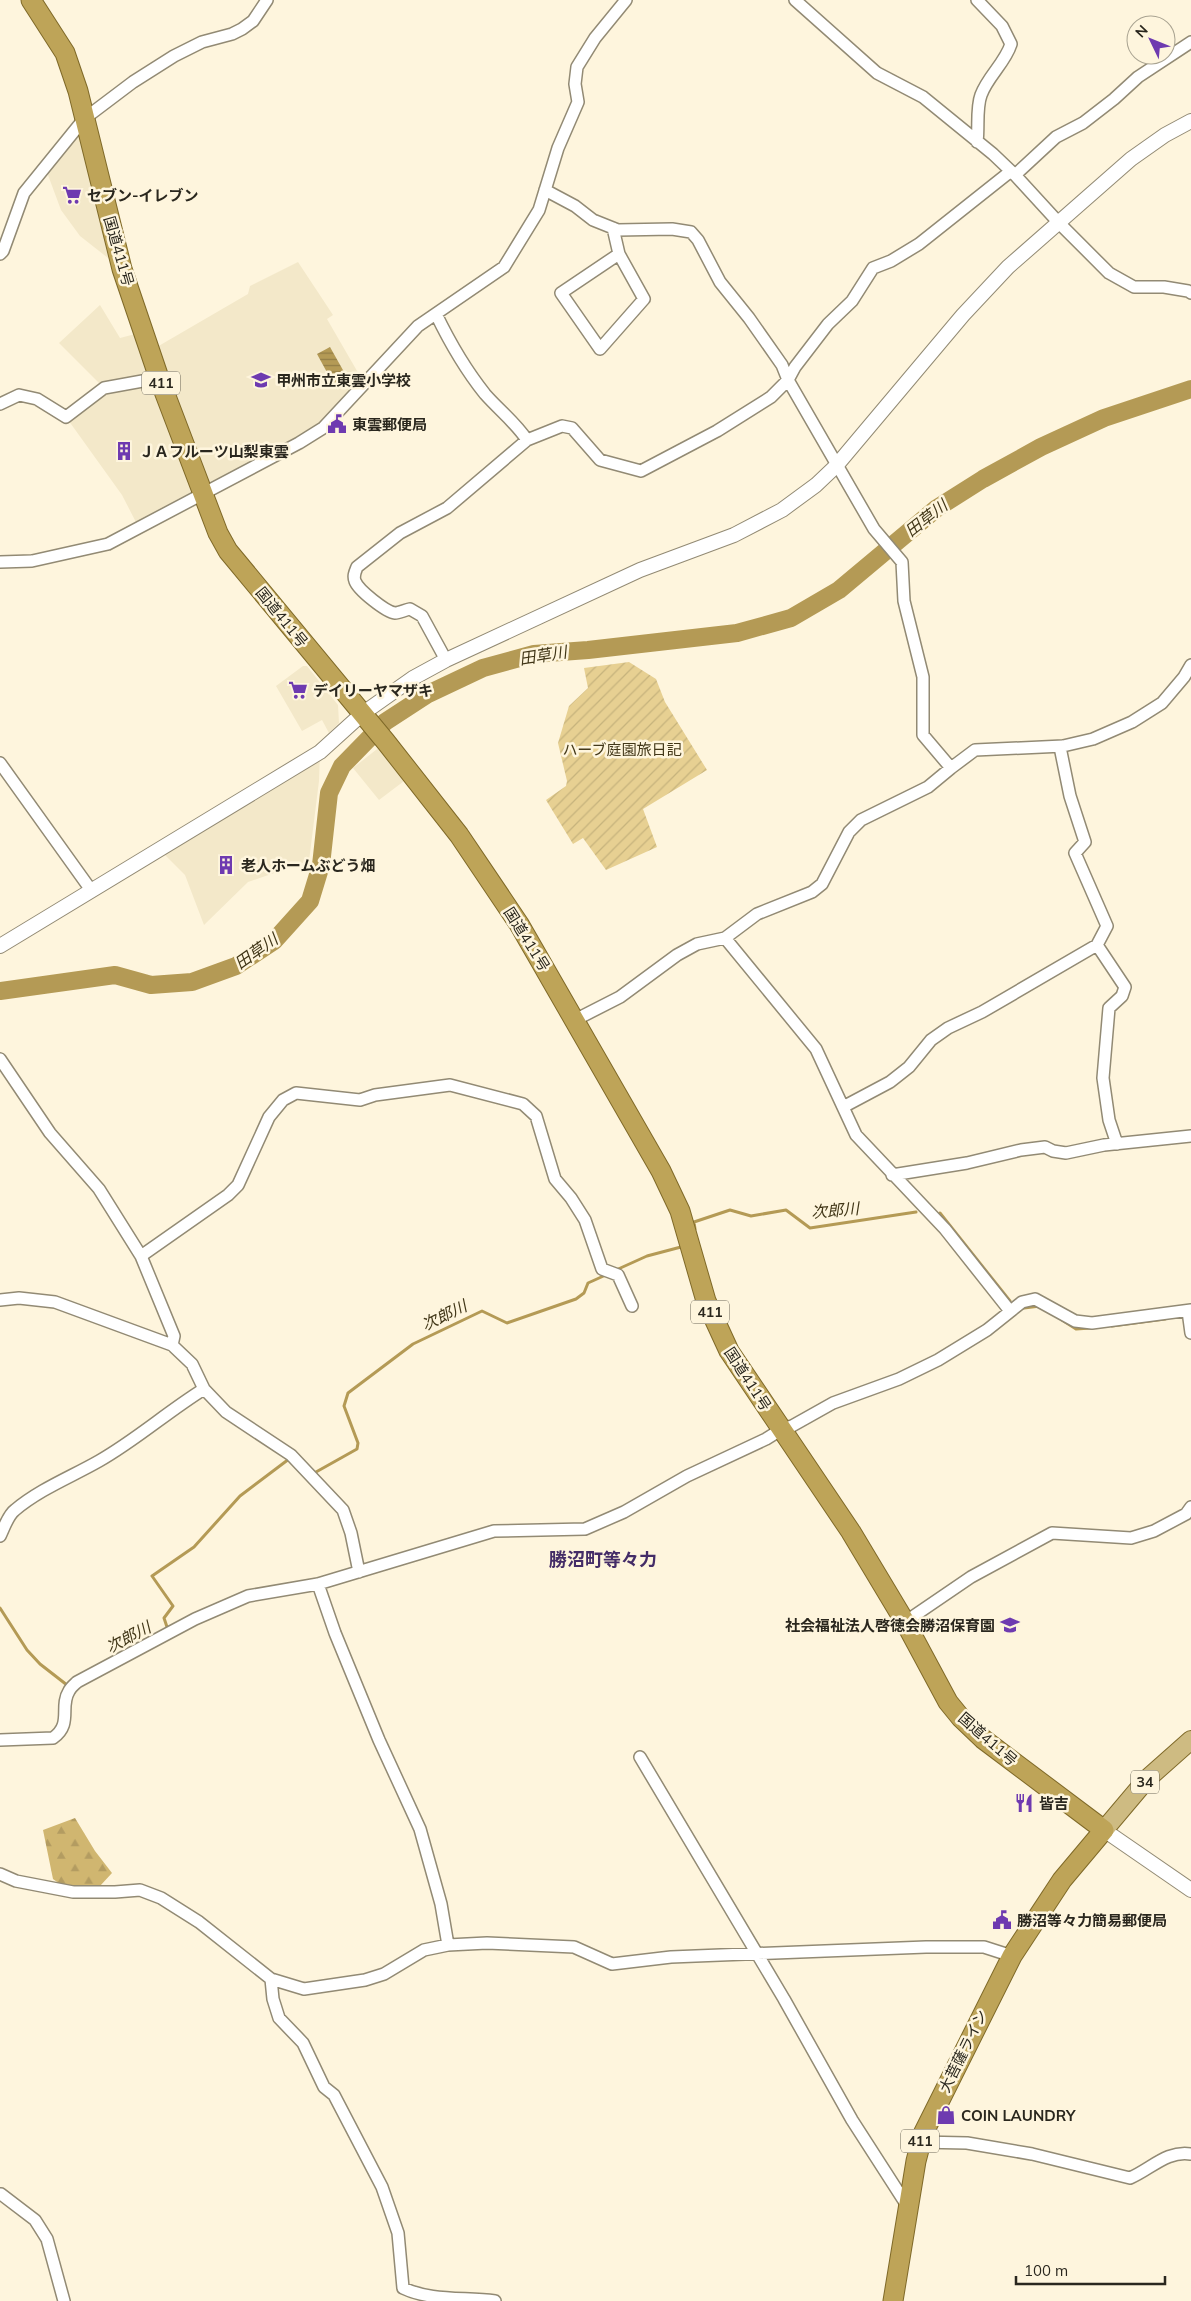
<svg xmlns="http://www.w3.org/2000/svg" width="1191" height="2301" viewBox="0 0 1191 2301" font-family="Mulish,'Noto Sans JP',sans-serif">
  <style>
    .built { fill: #f3e8c9 }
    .forest { fill: url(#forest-firs) }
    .garden { fill: url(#garden-furrows) }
    .water { fill: url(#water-rules) }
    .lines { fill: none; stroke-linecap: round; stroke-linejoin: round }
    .stream { stroke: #b49a55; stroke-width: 3 }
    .river { stroke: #b49a55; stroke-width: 18 }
    .minor-casing { stroke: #928a74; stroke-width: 14 }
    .tertiary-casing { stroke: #928a74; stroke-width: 16 }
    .primary-casing { stroke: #7f6928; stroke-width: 20 }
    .trunk-casing { stroke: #7f6928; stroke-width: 21 }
    .minor { stroke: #fff; stroke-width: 11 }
    .tertiary { stroke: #fff; stroke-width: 14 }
    .primary { stroke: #cebb82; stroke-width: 18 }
    .trunk { stroke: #bea458; stroke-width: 19 }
    .labels { text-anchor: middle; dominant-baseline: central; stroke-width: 5; stroke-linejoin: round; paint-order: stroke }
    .shield { fill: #fef5dd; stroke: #6a6557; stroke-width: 1 }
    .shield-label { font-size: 14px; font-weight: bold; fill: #2a271e }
    .poi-label { font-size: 15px; font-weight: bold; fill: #2a271e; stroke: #fef5dd; text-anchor: start }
    .street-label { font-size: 15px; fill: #2a271e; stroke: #fef5dd }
    .park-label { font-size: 15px; fill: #433819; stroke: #fef5dd }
    .water-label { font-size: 16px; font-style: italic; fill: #413617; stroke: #fef5dd }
    .quarter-label { font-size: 18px; font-weight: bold; fill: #442c67; stroke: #fef5dd }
  </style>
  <defs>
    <pattern id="forest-firs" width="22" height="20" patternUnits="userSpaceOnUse" patternTransform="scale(1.25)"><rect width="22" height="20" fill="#d0b670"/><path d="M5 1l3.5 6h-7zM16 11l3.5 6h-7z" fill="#b39c61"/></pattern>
    <pattern id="garden-furrows" width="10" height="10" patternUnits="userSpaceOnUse" patternTransform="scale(1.25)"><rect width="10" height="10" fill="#e7d092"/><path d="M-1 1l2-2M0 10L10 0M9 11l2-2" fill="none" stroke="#c6b37d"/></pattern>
    <pattern id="water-rules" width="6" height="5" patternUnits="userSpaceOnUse" patternTransform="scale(1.25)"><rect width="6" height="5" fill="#b49a55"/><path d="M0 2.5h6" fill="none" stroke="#937e46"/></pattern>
  </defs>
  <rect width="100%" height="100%" fill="#fef5dd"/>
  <path class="built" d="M84,119l38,150 -42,-33 -19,-26 -16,-43z
    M298,262l35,53 -6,4 37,64 -41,45 -184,100 -17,-33 -56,-78 38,-29 -45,-45 41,-38 20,33 23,-6 7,19 98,-57 2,-8z
    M303,666h4l31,39 1,18 -10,10 -7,-13 -20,11 -26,-45z
    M386,742l26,33 -33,25 -26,-32z
    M320,752l-1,29 -10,80 -61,21 -44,43 -19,-50 -25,-25z"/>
  <path class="forest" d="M75,1818l20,33 17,22 -12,13 -36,1 -11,-8 -10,-49z"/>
  <path class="garden" d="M629,662l27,17 9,23 42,68 -64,39 14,38 -51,23 -23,-32 -10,6 -27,-44 20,-14 1,-5 -9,-38 11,-37 19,-18 -4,-20z"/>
  <path class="water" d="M330,347l18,32 -13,8 -18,-33z"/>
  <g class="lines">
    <path class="stream" d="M940,1213l70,88
      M695,1229l-1,-7 36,-12 21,6 35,-6 24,18 106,-16
      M616,1270l31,-14 34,-9
      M1024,1308l16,-2
      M1062,1320l14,9 15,-1
      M1112,1326l53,-7
      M316,1472l41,-23 1,-6 -14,-37 4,-13 65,-49 69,-33 25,12 69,-24 8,-6 4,-10 20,-9
      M0,1608l27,42 13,14 27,21 3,-2
      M168,1630l-4,-12 9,-12 -21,-30 42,-29 46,-51 49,-37"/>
    <path class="river" d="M0,991l115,-16 36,10 41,-3 44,-16 38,-25 36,-40 11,-36 8,-72 13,-27 43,-44 43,-28 55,-26 51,-14 54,-4 149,-17 54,-15 48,-28 98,-82 46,-29 58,-32 63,-29 87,-29"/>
    <g class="minor-casing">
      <path id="minor" d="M795,0l82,73 46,24 70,57 22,21 44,48 50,50 25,14h30l24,4 3,2
        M977,0l25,26 9,18c-6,19 -23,32 -30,51 -5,13 -2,33 -4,47
        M1015,175l41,-38 27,-14 31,-24 24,-22 53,-35
        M545,190l30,16 18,14 25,10 54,-1 19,3 7,8 22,42 29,36 33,47 6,15 86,149 28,33 2,39 19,76v58l28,33 24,-18 88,-4 30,-7 39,-17 30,-19 22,-26 7,-12
        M613,228l6,26 25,45 -44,50 -39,-56 58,-39
        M0,254l3,-3 21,-58 60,-74 49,-37 41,-26 28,-14 30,-8 10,-5 11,-8 14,-21
        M436,314c14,29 29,55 49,80 14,16 31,29 42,46l35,-14 10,2 28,32 41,11 76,-40 54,-34 17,-17 7,-13 33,-43 24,-23 21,-33 18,-7 28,-17 92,-73
        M0,404l19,-9 18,4 29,18 38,-29 55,-10
        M0,562l32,-1 76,-17 191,-101 24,-15 95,-102 86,-59 35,-57 19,-62 20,-46 -3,-18 2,-17 18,-29 31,-38
        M446,660l-24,-44 -12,-7c-5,1 -11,4 -15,4 -9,-1 -37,-23 -40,-32 -2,-5 0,-9 2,-14l43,-34 47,-25 80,-68
        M1060,747l10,49 15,46 -10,11 32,73 -10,19 28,42 -3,9 -13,12 -6,70 6,42 8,24
        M0,763l91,127
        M725,938l91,111 40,86 89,94 65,82
        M575,1020l45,-23 57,-42 20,-11 28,-6 32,-24 55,-22 10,-8 27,-52 12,-12 67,-33 23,-19
        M0,1059l50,74 49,56 42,67 33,80 -2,9
        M843,1107l47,-25 19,-15 22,-27 17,-12 34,-16 115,-67
        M892,1175l75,-12 54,-13 24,-3 8,4 13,2 38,-8 87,-9
        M141,1256l87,-61 10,-10 31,-68 14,-17 13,-7 64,7 15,-5 75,-10 73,19 13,12 19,63 16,19 14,22 17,49 16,6 14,31
        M0,1300l19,-2 36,4 117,43 20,19 12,25 22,23 65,43 52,55 8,23 8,39
        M1188,1311l3,22
        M0,1536c4,-8 8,-21 15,-26 25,-21 56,-33 84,-49 37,-21 68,-49 105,-72
        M318,1584l17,49 44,107 41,89 21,75 7,41
        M905,1622l66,-45 81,-44 79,5 23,-7 32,-17 5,-7
        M0,1740l53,-2c20,-14 6,-31 16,-47 2,-4 6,-7 8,-9l118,-63 53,-23 70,-12 176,-53 91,-2 39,-17 63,-36 79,-37 16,-10 10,-3 41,-23 66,-24 39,-19 49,-30 35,-28 13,-3 40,22 17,2 99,-13
        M640,1757l144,242 68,121 56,87
        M0,1874l16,7 57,11h42l25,-2 21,8 38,24 72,57 33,10 61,-9 19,-6 40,-24 24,-5 39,-2 87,4 38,17 59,-7 255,-10h58l28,9
        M271,1979l2,20 6,19 24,25 21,44 10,8 48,92 16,46 5,55c27,13 62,9 92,13
        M919,2142l48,1 65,11 98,24c21,-9 37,-28 61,-24
        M1,2194l34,26 12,19 17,62"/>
    </g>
    <g class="tertiary-casing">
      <path id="tertiary" d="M0,946l320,-194 42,-38 51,-36 33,-18 194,-90 94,-35 48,-25 34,-25 20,-19 127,-151 45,-48 123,-108 34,-24 26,-14
        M1104,1830l87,60"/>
    </g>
    <g class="primary-casing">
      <path id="primary" d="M1104,1830l43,-51 44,-39"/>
    </g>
    <g class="trunk-casing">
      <path id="trunk" d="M31,0l34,53 13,38 44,178 37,109 59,155 10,18 158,191 73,93 60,89 142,247 19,40 26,90 23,50 122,181 54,90 43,80 13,16 22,21 121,91 -42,50 -50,76 -89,178 -7,27 -23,140"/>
    </g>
    <use href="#minor" class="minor"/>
    <use href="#tertiary" class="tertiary"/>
    <use href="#primary" class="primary"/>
    <use href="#trunk" class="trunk"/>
  </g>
  <defs>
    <g id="supermarket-bare" transform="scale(1.5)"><path d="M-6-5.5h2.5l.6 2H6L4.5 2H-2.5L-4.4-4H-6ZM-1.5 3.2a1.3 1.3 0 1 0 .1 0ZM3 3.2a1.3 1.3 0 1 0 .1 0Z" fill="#6e3ab0" stroke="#fef5dd" stroke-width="2.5" paint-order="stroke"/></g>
    <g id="school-bare" transform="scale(1.5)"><path d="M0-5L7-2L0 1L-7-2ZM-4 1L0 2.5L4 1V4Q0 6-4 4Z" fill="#6e3ab0" stroke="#fef5dd" stroke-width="2.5" paint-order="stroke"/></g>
    <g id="civic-bare" transform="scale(1.5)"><path d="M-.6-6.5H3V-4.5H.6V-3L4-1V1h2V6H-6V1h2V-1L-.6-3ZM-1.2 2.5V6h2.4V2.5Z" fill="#6e3ab0" stroke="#fef5dd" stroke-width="2.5" paint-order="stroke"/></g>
    <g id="building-bare" transform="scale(1.5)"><path d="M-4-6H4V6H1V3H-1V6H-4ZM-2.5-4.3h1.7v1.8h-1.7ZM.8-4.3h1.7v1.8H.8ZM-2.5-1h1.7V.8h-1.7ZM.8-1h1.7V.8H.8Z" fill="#6e3ab0" stroke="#fef5dd" stroke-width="2.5" paint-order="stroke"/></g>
    <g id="restaurant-bare" transform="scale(1.5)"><path d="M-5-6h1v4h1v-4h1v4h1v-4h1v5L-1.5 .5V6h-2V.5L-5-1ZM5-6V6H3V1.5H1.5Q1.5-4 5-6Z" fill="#6e3ab0" stroke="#fef5dd" stroke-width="2.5" paint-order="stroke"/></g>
    <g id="shop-bare" transform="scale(1.5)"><path d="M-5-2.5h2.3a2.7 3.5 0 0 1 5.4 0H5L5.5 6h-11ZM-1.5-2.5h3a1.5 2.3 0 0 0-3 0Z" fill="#6e3ab0" stroke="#fef5dd" stroke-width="2.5" paint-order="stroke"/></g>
  </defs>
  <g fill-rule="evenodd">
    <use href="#supermarket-bare" x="72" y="195"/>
    <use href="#school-bare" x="261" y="380"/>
    <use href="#civic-bare" x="337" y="424"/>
    <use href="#building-bare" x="124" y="451"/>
    <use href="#supermarket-bare" x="298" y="690"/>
    <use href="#building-bare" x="226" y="865"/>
    <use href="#school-bare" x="1010" y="1625"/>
    <use href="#restaurant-bare" x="1024" y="1803"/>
    <use href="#civic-bare" x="1002" y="1920"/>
    <use href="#shop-bare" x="946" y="2115"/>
  </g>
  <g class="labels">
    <g class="shield">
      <rect x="142" y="371.5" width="38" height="23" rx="4"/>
      <rect x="691" y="1300.5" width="38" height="23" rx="4"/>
      <rect x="1131" y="1770.5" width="28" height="23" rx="4"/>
      <rect x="901" y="2129.5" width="38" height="23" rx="4"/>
    </g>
    <g class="shield-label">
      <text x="161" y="383">411</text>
      <text x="710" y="1312">411</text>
      <text x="1145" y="1782">34</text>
      <text x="920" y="2141">411</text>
    </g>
    <g class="poi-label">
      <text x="87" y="195">セブン-イレブン</text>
      <text x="276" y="380">甲州市立東雲小学校</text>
      <text x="352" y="424">東雲郵便局</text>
      <text x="139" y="451">ＪＡフルーツ山梨東雲</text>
      <text x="313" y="690">デイリーヤマザキ</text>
      <text x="241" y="865">老人ホームぶどう畑</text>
      <text x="995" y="1625" text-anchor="end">社会福祉法人啓徳会勝沼保育園</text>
      <text x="1039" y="1803">皆吉</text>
      <text x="1017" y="1920">勝沼等々力簡易郵便局</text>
      <text x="961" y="2115">COIN LAUNDRY</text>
    </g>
    <g class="street-label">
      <text transform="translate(119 251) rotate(74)">国道411号</text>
      <text transform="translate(282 617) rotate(51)">国道411号</text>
      <text transform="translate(527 939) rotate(58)">国道411号</text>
      <text transform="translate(748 1379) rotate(57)">国道411号</text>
      <text transform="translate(988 1739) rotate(41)">国道411号</text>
      <text transform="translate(963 2051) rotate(-64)">大菩薩ライン</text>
    </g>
    <g class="park-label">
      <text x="622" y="749">ハーブ庭園旅日記</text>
    </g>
    <g class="water-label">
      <text transform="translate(926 518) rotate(-38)">田草川</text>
      <text transform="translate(543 655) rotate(-9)">田草川</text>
      <text transform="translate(256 951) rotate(-35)">田草川</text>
      <text transform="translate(835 1210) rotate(-5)">次郎川</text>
      <text transform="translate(444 1315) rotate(-26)">次郎川</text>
      <text transform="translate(128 1637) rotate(-28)">次郎川</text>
    </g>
    <g class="quarter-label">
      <text x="603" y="1559">勝沼町等々力</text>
    </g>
  </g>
  <g transform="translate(1151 40) rotate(313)"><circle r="24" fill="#fef5dd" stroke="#a9a391"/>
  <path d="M0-4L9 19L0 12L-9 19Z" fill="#6e3ab0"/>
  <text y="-8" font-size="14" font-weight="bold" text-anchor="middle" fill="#2a271e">N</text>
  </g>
  <path d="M1016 2276v8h149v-8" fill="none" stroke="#2a271e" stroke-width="2.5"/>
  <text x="1024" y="2276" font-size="15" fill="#2a271e" stroke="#fef5dd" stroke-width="4" paint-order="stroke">100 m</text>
</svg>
